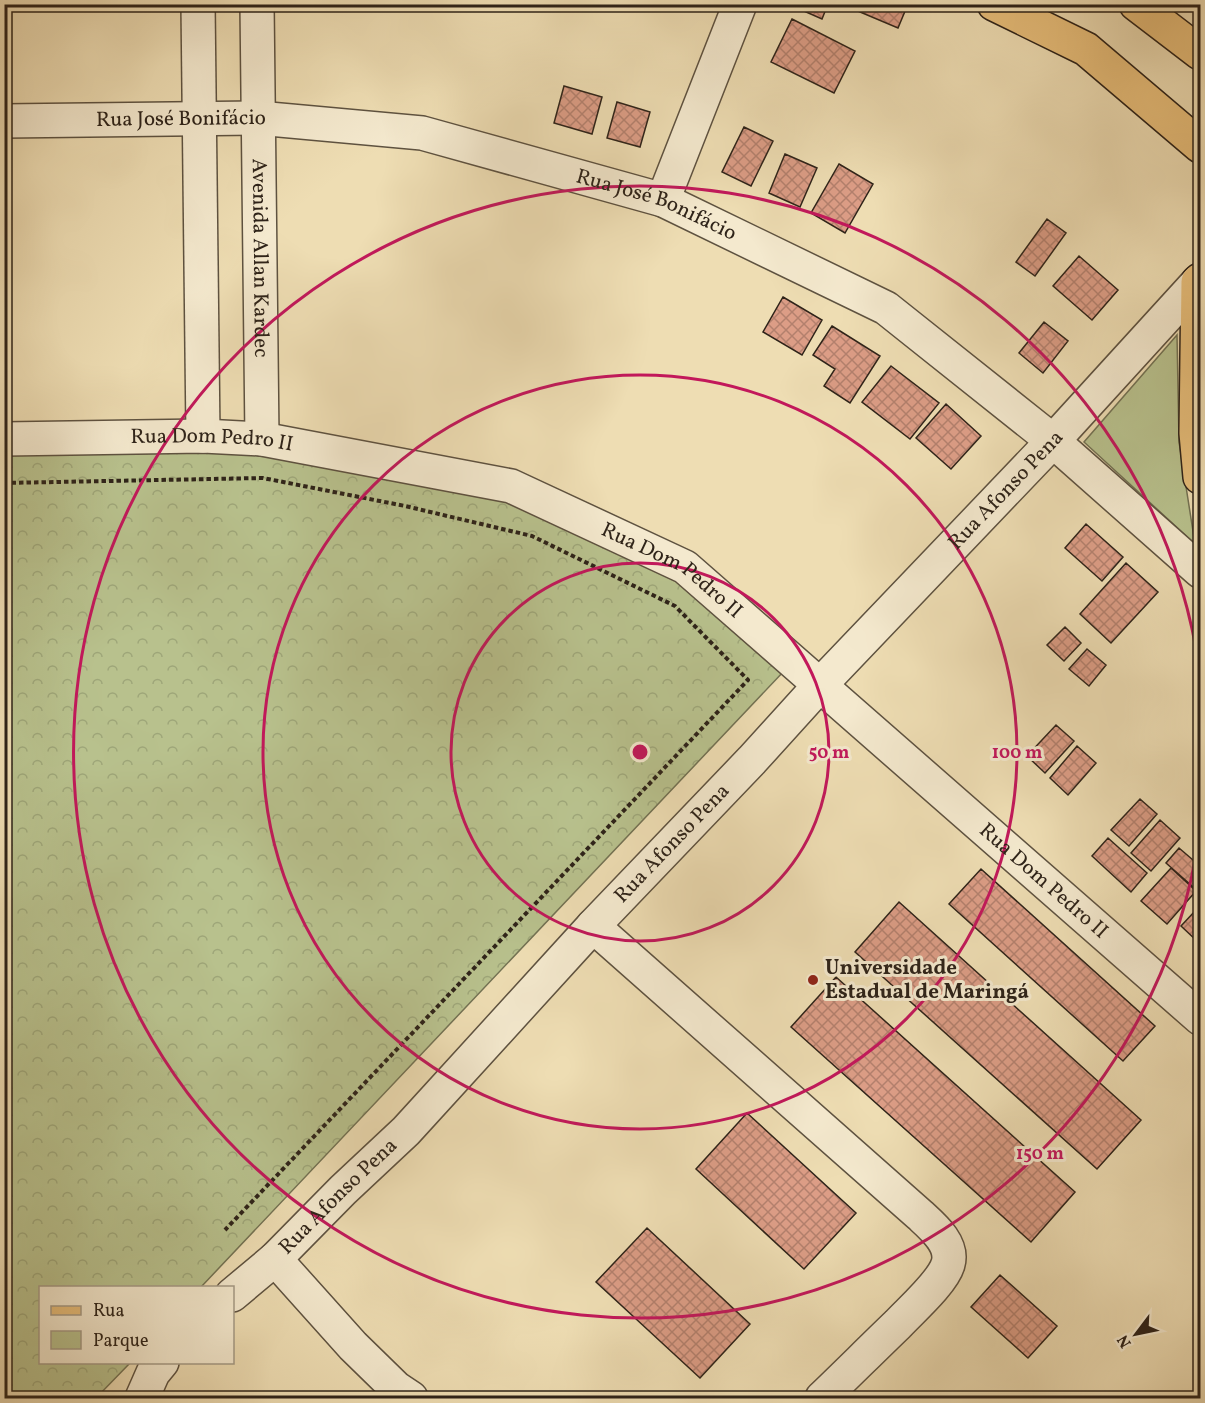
<svg xmlns="http://www.w3.org/2000/svg" width="1205" height="1403" viewBox="0 0 1205 1403" font-family="Vollkorn,serif">
  <style>
    .green { fill: #b8c18d; stroke: #737253; stroke-width: 1.5 }
    .forest { fill: url(#forest-crowns); stroke: #737253; stroke-width: 1.5 }
    .building { fill: url(#building-cross-hatch); stroke: #2e2319; stroke-width: 1.5 }
    .lines { fill: none; stroke-linecap: round; stroke-linejoin: round }
    .minor-casing { stroke: #5e5240; stroke-width: 36 }
    .major-casing { stroke: #2e2319; stroke-width: 36 }
    .path { stroke: #2e2319; stroke-width: 4; stroke-dasharray: 4.5 3; stroke-linecap: butt }
    .minor { stroke: #f4e9ce; stroke-width: 33 }
    .major { stroke: #e7be7a; stroke-width: 33 }
    .ring { fill: none; stroke: #c2185b; stroke-width: 3 }
    .poi-dot { fill: #8f2418; stroke: #f4e9ce; stroke-width: 2 }
    .labels { text-anchor: middle; dominant-baseline: central; stroke-width: 6; stroke-linejoin: round; paint-order: stroke }
    .street-label { font-size: 21px; fill: #2e2319; stroke: #f4e9ce }
    .poi-label { font-size: 21px; font-weight: bold; fill: #2e2319; stroke: #f4e9ce; text-anchor: start }
    .centre { fill: #c2185b; stroke: #f4e9ce; stroke-width: 3 }
    .ring-label { font-size: 18px; text-anchor: middle; font-weight: bold; fill: #c2185b; stroke: #f4e9ce; stroke-width: 6; stroke-linejoin: round; paint-order: stroke }
  </style>
  <defs>
    <pattern id="forest-crowns" width="20" height="18" patternUnits="userSpaceOnUse" patternTransform="scale(1.5)"><rect width="20" height="18" fill="#b8c18d"/><path d="M2 6a3 3 0 1 1 6 0M12 15a3 3 0 1 1 6 0" fill="none" stroke="#9ea679"/></pattern>
    <pattern id="building-cross-hatch" width="8" height="8" patternUnits="userSpaceOnUse" patternTransform="scale(1.5)"><rect width="8" height="8" fill="#dc9d86"/><path d="M0 0l8 8M0 8l8-8" fill="none" stroke="#b3806d"/></pattern>
  </defs>
  <rect width="100%" height="100%" fill="#eeddb3"/>
  <filter id="stains"><feTurbulence type="fractalNoise" baseFrequency=".00333" numOctaves="4"/><feColorMatrix values="0 0 0 0 .2 0 0 0 0 .09 0 0 0 0 .02 0 0 0 .5 -.17"/></filter>
  <radialGradient id="worn" r=".72"><stop offset=".6" stop-color="#630" stop-opacity="0"/><stop offset="1" stop-color="#630" stop-opacity=".3"/></radialGradient>
  <path class="green" d="M1177,335l2,107 16,102 -111,-102z"/>
  <path class="forest" d="M254,448l258,54 164,77 108,92 -583,616 -161,1v74l90,1 -34,35h-91l-1,-948z"/>
  <path class="building" d="M788,4h40l-6,15z
    M854,4h54l-10,24 -45,-19z
    M792,19l63,32 -21,42 -63,-31z
    M564,86l38,11 -10,37 -38,-11z
    M617,102l33,10 -10,35 -33,-9z
    M744,127l29,14 -22,45 -29,-14z
    M785,154l32,14 -17,39 -31,-14z
    M839,164l34,20 -28,49 -34,-20z
    M1047,219l19,14 -31,43 -19,-14z
    M1079,256l39,34 -26,30 -39,-34z
    M783,297l39,23 -20,35 -39,-23z
    M1044,322l24,19 -25,32 -24,-20z
    M832,326l48,30 -30,47 -26,-17 11,-17 -22,-14z
    M891,366l48,37 -29,36 -48,-37z
    M946,404l35,32 -30,33 -35,-31z
    M1086,524l37,33 -21,24 -37,-33z
    M1126,563l32,29 -47,51 -31,-29z
    M1065,627l16,16 -17,18 -17,-16z
    M1087,649l19,16 -17,21 -20,-17z
    M1056,725l18,16 -29,32 -18,-17z
    M1077,746l19,17 -28,32 -18,-17z
    M1140,799l17,15 -28,32 -18,-16z
    M1160,820l20,18 -29,33 -20,-18z
    M1108,838l39,35 -16,19 -39,-36z
    M1179,848l21,18v27l-34,-30z
    M1171,868l25,23 -29,33 -26,-23z
    M981,869l174,157 -32,35 -174,-157z
    M899,902l242,218 -44,49 -242,-217z
    M1195,911l5,5v24l-2,2 -17,-16z
    M836,977l239,215 -44,50 -240,-215z
    M747,1113l109,100 -52,56 -108,-100z
    M647,1228l103,96 -50,54 -104,-96z
    M1000,1275l57,51 -29,32 -57,-51z"/>
  <g class="lines">
    <g class="minor-casing">
      <g id="minor">
        <path d="M198,4l5,432"/>
        <path id="s1" d="M257,4l5,435"/>
        <path id="s2" d="M4,121l254,-3 164,15 241,67 223,108 167,133 147,130"/>
        <path d="M663,200l77,-196"/>
        <path id="s3" d="M4,439l199,-3 59,3 249,47 174,81 515,451"/>
        <path d="M593,926l327,289c12,11 34,29 28,49 -5,18 -37,46 -50,60 -26,25 -51,50 -76,74"/>
        <path d="M232,1295l43,-36"/>
        <path d="M142,1398l11,-25 9,-11"/>
        <path id="s4" d="M411,1398l-15,-10 -43,-42 -78,-87 68,-69 63,-59 187,-205 159,-166 68,-75 233,-244 145,-159"/>
      </g>
    </g>
    <g class="major-casing">
      <path id="major" d="M994,4l92,45 114,97
        M1136,4l64,49
        M1200,280l-2,2 -2,151 4,44"/>
    </g>
    <path class="path" d="M4,483l259,-5 142,28 127,30 143,70 73,74 -523,550"/>
    <use href="#minor" class="minor"/>
    <use href="#major" class="major"/>
  </g>
  <g class="ring">
    <circle cx="640" cy="752" r="189"/>
    <circle cx="640" cy="752" r="377"/>
    <path d="M1200 831A566 566 0 1 1 1200 673"/>
  </g>
  <circle class="poi-dot" cx="813" cy="980" r="6"/>
  <g class="labels">
    <g class="street-label">
      <text stroke="none"><textPath href="#s2" startOffset="177">Rua José Bonifácio</textPath></text>
      <text stroke="none"><textPath href="#s2" startOffset="664">Rua José Bonifácio</textPath></text>
      <text stroke="none"><textPath href="#s1" startOffset="254">Avenida Allan Kardec</textPath></text>
      <text stroke="none"><textPath href="#s3" startOffset="208">Rua Dom Pedro II</textPath></text>
      <text stroke="none"><textPath href="#s4" startOffset="1256">Rua Afonso Pena</textPath></text>
      <text stroke="none"><textPath href="#s3" startOffset="694">Rua Dom Pedro II</textPath></text>
      <text stroke="none"><textPath href="#s4" startOffset="770">Rua Afonso Pena</textPath></text>
      <text stroke="none"><textPath href="#s3" startOffset="1180">Rua Dom Pedro II</textPath></text>
      <text stroke="none"><textPath href="#s4" startOffset="284">Rua Afonso Pena</textPath></text>
    </g>
    <g class="poi-label">
      <text x="825" y="968">Universidade<tspan x="825" dy="24">Estadual de Maringá</tspan></text>
    </g>
  </g>
  <circle cx="640" cy="752" r="9" class="centre"/>
  <g class="ring-label">
    <text x="829" y="758">50 m</text>
    <text x="1017" y="758">100 m</text>
    <text x="1040" y="1159">150 m</text>
  </g>
  <rect width="1205" height="1403" fill="none" stroke="#eeddb3" stroke-width="24"/>
  <rect x="6" y="6" width="1193" height="1391" fill="none" stroke="#2e2319" stroke-width="3"/>
  <rect x="12" y="12" width="1181" height="1379" fill="none" stroke="#2e2319" stroke-width="1.5"/>
  <rect x="39" y="1286" width="195" height="78" fill="#f4e9ce" stroke="#a59a86" stroke-width="1.5"/>
  <rect x="51" y="1306" width="30" height="9" fill="#e7be7a" stroke="#a59a86" stroke-width="1.5"/>
  <text x="93" y="1316" font-size="18" fill="#2e2319">Rua</text>
  <rect x="51" y="1331" width="30" height="18" fill="#b8c18d" stroke="#a59a86" stroke-width="1.5"/>
  <text x="93" y="1346" font-size="18" fill="#2e2319">Parque</text>
  <g transform="translate(1136 1334) rotate(238)" stroke="#f4e9ce" stroke-width="4.5" paint-order="stroke">
  <path d="M0-4.5L10 22L0 15L-10 22Z" fill="#2e2319"/>
  <text y="-9" font-size="16" font-weight="bold" text-anchor="middle" fill="#2e2319">N</text>
  </g>
  <rect width="100%" height="100%" filter="url(#stains)"/>
  <rect width="100%" height="100%" fill="url(#worn)"/>
</svg>
